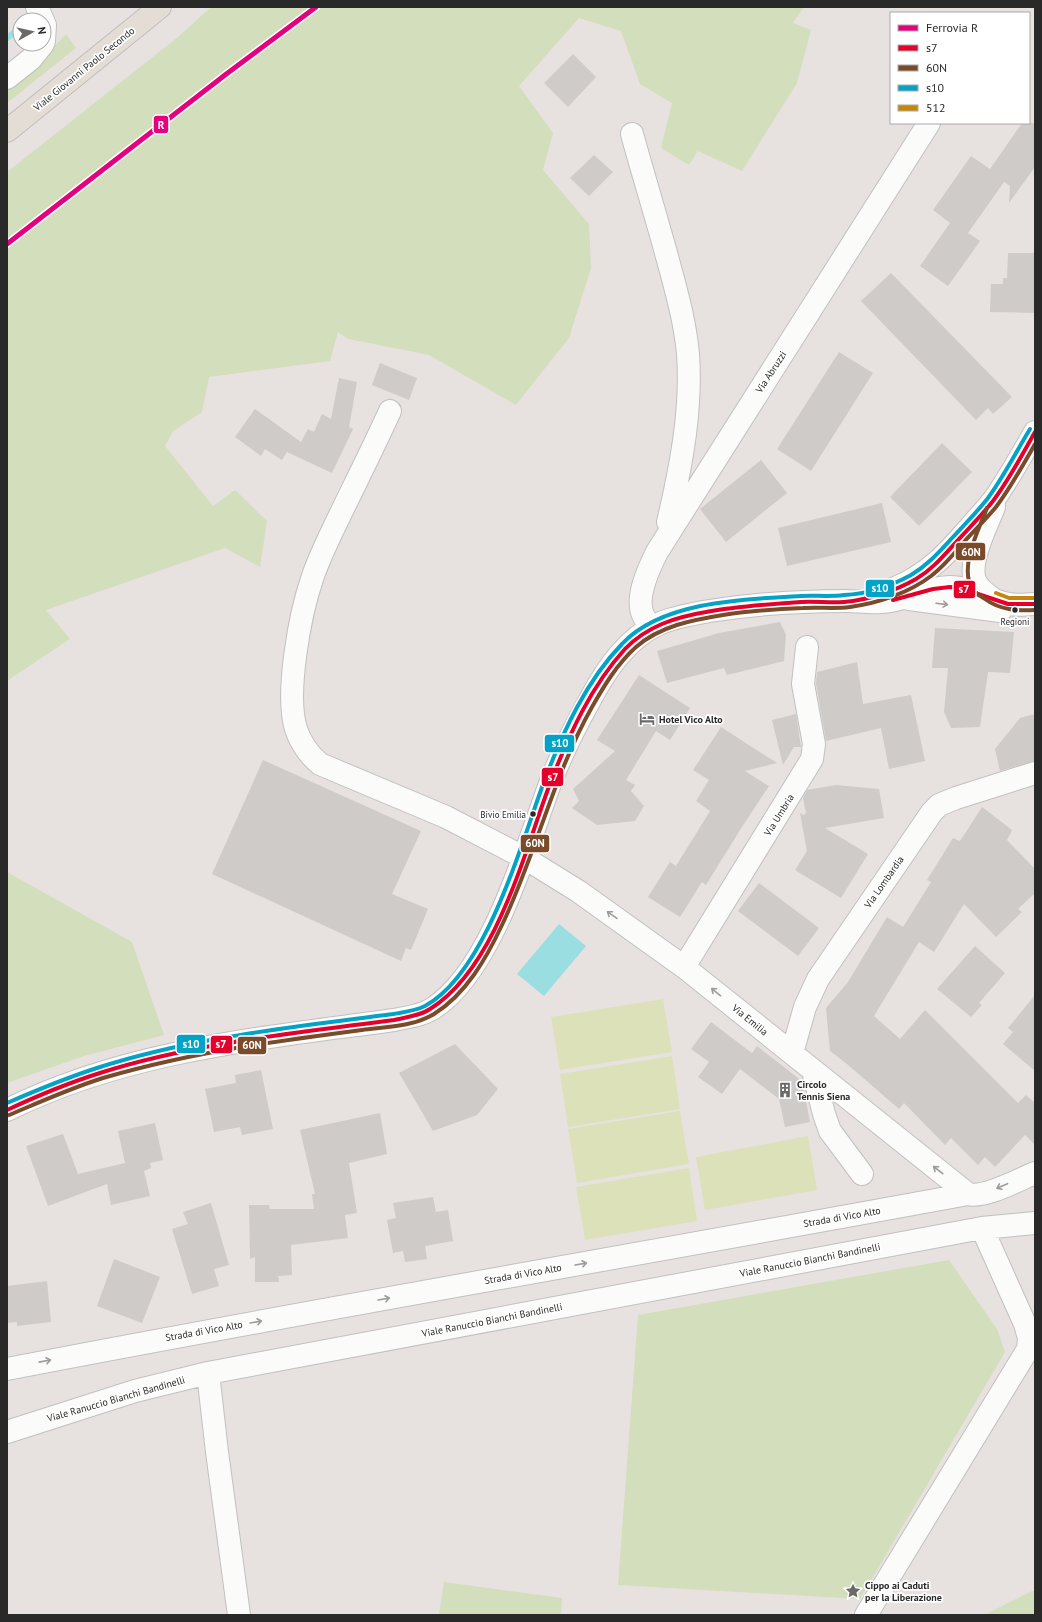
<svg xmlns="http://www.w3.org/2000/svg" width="1042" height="1622" viewBox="0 0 1042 1622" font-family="'PT Sans',sans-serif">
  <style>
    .green { fill: #d2debc }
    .pitch { fill: #dce1ba }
    .water { fill: #9bdee1 }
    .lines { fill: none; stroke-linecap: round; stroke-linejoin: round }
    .stream { stroke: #9bdee1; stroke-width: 6 }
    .building { fill: #cecbc9 }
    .minor-casing { stroke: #c1c0c0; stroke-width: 24 }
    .major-casing { stroke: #bfbebd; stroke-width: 24 }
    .minor { stroke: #fbfbfa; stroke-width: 22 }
    .major { stroke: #e4ddd5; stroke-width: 22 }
    .bus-1-casing { stroke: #fff; stroke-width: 7 }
    .bus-2-casing { stroke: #fff; stroke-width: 7 }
    .bus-3-casing { stroke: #fff; stroke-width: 7 }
    .bus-4-casing { stroke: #fff; stroke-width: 7 }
    .bus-1 { stroke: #e4002b; stroke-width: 4 }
    .bus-2 { stroke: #7a4b2a; stroke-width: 4 }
    .bus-3 { stroke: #02a3c6; stroke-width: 4 }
    .bus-4 { stroke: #c4870a; stroke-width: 4 }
    .rail-1-casing { stroke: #fff; stroke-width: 8 }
    .rail-1 { stroke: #e5007d; stroke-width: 5 }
    .oneway { stroke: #9c9c9c }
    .bus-dot { fill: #292929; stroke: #fff; stroke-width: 1.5 }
    .labels { text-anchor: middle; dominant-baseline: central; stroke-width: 3.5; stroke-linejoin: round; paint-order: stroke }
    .bus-label { font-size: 9px; fill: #292929; stroke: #fff }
    .street-label { font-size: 10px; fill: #292929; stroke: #fff }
    .poi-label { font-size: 10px; font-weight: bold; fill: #292929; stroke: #fff; text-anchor: start }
    .line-badge { stroke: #fff; stroke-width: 1.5 }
    .badge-label { font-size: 11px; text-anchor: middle; font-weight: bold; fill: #fff }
  </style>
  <rect width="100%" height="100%" fill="#e7e2e0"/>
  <path class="green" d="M211,7h593l-11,16 18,7 -14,53 -55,88 -44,-20 -9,14 -28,-17 11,-45 -32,-19 -19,-53 -42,-13 -60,68 34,47 -10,37 46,54 2,44 -22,70 -53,67 -87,-50 -81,-16 -10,-7 -8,29 -121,16 -7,35 -29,19 -8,15 48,60 22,-16 32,31 -7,46 -35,-19 -179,62 24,29 -63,42v-509l171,-135z
    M66,34l10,14 -69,55v-18l45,-36z
    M7,872l125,70 32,93 -80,21 -77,27z
    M949,1260l48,69 8,23 -145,247 -242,-14 20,-270z
    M444,1582l118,16 -1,17h-122z
    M1032,1591h3v24h-51z"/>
  <path class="pitch" d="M663,999l9,53 -112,18 -9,-53z
    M672,1056l8,53 -112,18 -8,-53z
    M680,1111l9,53 -112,19 -9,-54z
    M808,1136l9,54 -112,20 -9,-53z
    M689,1168l8,53 -112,19 -9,-53z"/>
  <path class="water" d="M559,924l27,22 -42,50 -27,-22z"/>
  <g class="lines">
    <path class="stream" d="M7,38l13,-10"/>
  </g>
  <path class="building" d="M573,54l23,23 -28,30 -24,-24z
    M1022,123h13v44l-26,36 1,-17 -6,-4 -36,51 12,8 -32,45 -28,-20 30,-43 -17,-13 38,-54 19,13z
    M594,155l19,17 -24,24 -19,-18z
    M1008,253h27v60l-45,-1 1,-28h12v-6h4z
    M891,273l121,124 -19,17 -5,-6 -12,12 -115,-119z
    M839,352l34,21 -62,98 -34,-22z
    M380,363l37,15 -8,22 -37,-15z
    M339,378l18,4 -8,45 4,2 -21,44 -45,-21 -5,8 -17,-11 -4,7 -26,-19 20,-28 46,33 7,-13 6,3 8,-18 9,5z
    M942,443l30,29 -53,54 -29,-29z
    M761,460l26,33 -61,49 -26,-33z
    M882,503l9,39 -104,24 -9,-38z
    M780,622l6,13 -2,26 -57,14 -3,-7 -57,15 -10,-32 62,-18z
    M935,628l79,4 -4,41 -22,-1 -8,55 -29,1 -7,-16 4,-44h-16z
    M857,662l6,42 48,-9 14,66 -36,8 -8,-41 -55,13 -10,-57 1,-12z
    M639,675l51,33 -20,32 -14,-9 -30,49 9,5 -4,6 13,15 -9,15 -38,4 -25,-17 7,-7 -6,-12 42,-38 -18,-11z
    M796,714l5,33h-7l-11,18 -11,-45z
    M1035,714v47l-35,10 -5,-22 25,-31z
    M721,727l56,36 -32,8 24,15 -29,44 -34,55 -4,-3 -22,35 -32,-20 22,-35 6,4 34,-55 -14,-10 13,-21 -16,-10z
    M263,760l158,71 -29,63 36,15 -17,41 -5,-2 -5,13 -189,-87z
    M836,785l43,4 5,29 -59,10 43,26 -27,44 -46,-28 12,-19 -7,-38 4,2 2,-2 -3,-15 4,-8z
    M982,807l30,23 -5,10 28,29v24l-17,16 4,3 -26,25 -32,-33 -30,48 -15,-10 -45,74 26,23 25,-29 93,93 8,-8 9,8v42l-10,-10 -30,32 -10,-10 -7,8 -27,-27 -6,7 -41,-42 -5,6 -52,-45 -17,-13 -4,-43 22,-26 39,-65 16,10 28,-45 -4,-2 26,-42 7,3z
    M759,883l60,45 -21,28 -60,-45z
    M975,946l30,27 -26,30 3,2 -11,12 -34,-28z
    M1035,995v76l-32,-27 10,-12 -5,-4z
    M711,1022l41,31 5,-7 45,35 8,41 -25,5 -6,-28 -39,-30 -18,25 -24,-17 11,-15 -18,-13z
    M455,1044l43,45 -21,26 -44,16 -34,-58z
    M261,1070l12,59 -31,6 -2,-8 -26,5 -9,-43 31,-6 -1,-8z
    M380,1113l7,41 -38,9 8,50 -12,2 3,23 -57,7 1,30 -14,1 1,6h-24v-25l-5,2 -1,-54h20l1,4h44l-2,-15h3l-15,-64z
    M155,1123l8,37 -13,3 1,5 -7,3 6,25 -39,9 -4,-21 -59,22 -22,-60 37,-12 15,40 47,-11 -7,-32z
    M433,1197l3,15 12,-2 5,31 -28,5 2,13 -22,3 -2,-11 -10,2 -6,-33 9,-2 -3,-15z
    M211,1203l18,62 -15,4 5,17 -27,8 -20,-65 16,-5 -5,-12z
    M114,1259l46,18 -18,46 -45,-17z
    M47,1281l4,41 -34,4v-4l-10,1v-37z"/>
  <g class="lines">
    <g class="minor-casing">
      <path id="minor" d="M37,7l8,18 -1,16
        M7,78l24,-19 12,-15
        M632,134c11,40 23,79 34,119 9,33 19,67 22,101 4,56 -7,113 -20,168
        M390,411c-16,35 -33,69 -50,104 -10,21 -21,42 -28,64 -12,35 -27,115 -16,150 5,15 12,25 24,35l126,53 77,40 55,34 106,76 284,227
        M893,589c39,-16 58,-40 85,-71 8,-9 17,-18 23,-29 12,-18 23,-38 34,-57
        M909,599l91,12
        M993,599c-5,-4 -13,-9 -16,-15 -12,-18 10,-58 17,-77
        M650,628c-2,-4 -5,-9 -7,-13 -8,-18 6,-47 14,-63l272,-429
        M684,967l128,-208 2,-15 -11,-60 4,-37
        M792,1053l13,-46 13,-28 114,-167 7,-7 17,-7 79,-25
        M813,1071l11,43 6,17 32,43
        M7,1110c120,-60 257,-72 387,-90 13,-3 27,-4 38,-11 60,-37 95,-164 119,-228 11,-29 25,-56 40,-83 16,-30 36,-59 67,-74 16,-7 34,-10 51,-13 45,-7 91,-10 137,-10 11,0 23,2 35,1 23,0 45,-15 69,-15 20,0 39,14 59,17 8,2 17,0 26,0
        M7,1369c320,-62 641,-116 961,-175 16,5 52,-15 67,-21
        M208,1373l9,79 22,163
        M7,1432l128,-41 73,-18 774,-145 53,-5
        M866,1615l162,-266 1,-11 -4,-14 -43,-96"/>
    </g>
    <g class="major-casing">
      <path id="major" d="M7,131l153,-124"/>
    </g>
    <use href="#minor" class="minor"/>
    <use href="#major" class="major"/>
    <g class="bus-1-casing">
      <path id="bus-1" d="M893,600l40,-11 17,-2 10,1 48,16h27
        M7,1110c30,-14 61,-27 93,-37 95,-30 196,-40 294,-53 12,-3 26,-4 36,-11 67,-42 94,-157 121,-228 18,-46 40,-95 74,-132 22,-23 51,-32 81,-37 31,-6 63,-8 95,-10 14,-1 28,1 43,0 24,-2 51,-11 72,-23 17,-10 29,-25 42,-39 12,-13 24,-25 35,-39 16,-21 29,-46 42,-69"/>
    </g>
    <g class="bus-2-casing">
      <path id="bus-2" d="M987,508c-8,21 -29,60 -14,82 3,4 8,6 12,9 15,11 32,12 50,11
        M9,1115c31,-13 62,-27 94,-37 48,-14 96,-24 145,-32 38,-6 76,-11 114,-16 22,-3 51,-3 72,-16 32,-20 52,-55 68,-89 34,-71 51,-149 90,-218 12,-21 25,-43 44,-60 24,-21 56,-27 87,-32 26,-4 53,-6 80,-7 16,-1 32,1 47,-1 28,-4 59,-14 81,-31 13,-10 23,-22 33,-34 11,-12 22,-23 32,-35 15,-20 27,-42 39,-63"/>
    </g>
    <g class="bus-3-casing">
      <path id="bus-3" d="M7,1103c30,-13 59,-25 90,-35 96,-31 197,-41 296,-54 11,-2 22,-3 32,-8 62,-34 96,-163 120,-227 18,-47 41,-98 77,-135 40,-43 123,-45 179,-48 14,-1 28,1 43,-1 23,-1 47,-9 67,-20 17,-10 29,-24 42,-38 12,-13 24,-25 35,-39 16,-22 28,-46 42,-69"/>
    </g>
    <g class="bus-4-casing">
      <path id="bus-4" d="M996,593l13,5h26"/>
    </g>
    <use href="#bus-1" class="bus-1"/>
    <use href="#bus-2" class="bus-2"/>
    <use href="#bus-3" class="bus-3"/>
    <use href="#bus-4" class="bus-4"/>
    <g class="rail-1-casing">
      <path id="rail-1" d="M7,244l218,-169 91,-68"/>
    </g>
    <use href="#rail-1" class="rail-1"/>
  </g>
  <defs><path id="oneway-shaft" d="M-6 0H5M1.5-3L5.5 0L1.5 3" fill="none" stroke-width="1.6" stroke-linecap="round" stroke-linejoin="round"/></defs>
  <g class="oneway">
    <use href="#oneway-shaft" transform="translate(942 604) rotate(7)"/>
    <use href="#oneway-shaft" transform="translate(612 915) rotate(-145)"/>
    <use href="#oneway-shaft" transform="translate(716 992) rotate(-141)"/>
    <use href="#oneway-shaft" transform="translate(938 1170) rotate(-142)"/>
    <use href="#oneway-shaft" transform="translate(1002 1186) rotate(157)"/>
    <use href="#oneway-shaft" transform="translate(581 1264) rotate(-10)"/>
    <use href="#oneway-shaft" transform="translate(384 1299) rotate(-10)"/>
    <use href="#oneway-shaft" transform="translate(256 1322) rotate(-10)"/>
    <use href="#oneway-shaft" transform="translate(45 1361) rotate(-11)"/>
  </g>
  <defs>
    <g id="hotel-bare" transform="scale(1.2)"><path d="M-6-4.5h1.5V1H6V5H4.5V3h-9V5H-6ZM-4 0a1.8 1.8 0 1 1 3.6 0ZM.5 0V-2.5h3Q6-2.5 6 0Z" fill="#6c6a69" stroke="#fff" stroke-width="2.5" paint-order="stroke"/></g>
    <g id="building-bare" transform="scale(1.2)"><path d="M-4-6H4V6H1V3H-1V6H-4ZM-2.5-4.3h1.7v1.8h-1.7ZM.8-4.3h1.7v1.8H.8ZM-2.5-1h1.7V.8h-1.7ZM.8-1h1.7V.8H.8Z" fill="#6c6a69" stroke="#fff" stroke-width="2.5" paint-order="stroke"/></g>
    <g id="sight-bare" transform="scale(1.2)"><path d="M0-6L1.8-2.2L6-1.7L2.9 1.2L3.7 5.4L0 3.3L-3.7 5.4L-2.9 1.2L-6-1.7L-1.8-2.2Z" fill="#6c6a69" stroke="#fff" stroke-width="2.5" paint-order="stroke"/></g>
  </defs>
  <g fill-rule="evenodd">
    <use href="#hotel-bare" x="647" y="719"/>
    <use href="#building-bare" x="785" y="1090"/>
    <use href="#sight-bare" x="853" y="1591"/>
  </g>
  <g class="bus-dot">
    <circle cx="1015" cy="610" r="3.5"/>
    <circle cx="533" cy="814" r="3.5"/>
  </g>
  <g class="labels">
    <g class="bus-label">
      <text x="1015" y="621">Regioni</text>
      <text x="526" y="814" text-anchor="end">Bivio Emilia</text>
    </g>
    <g class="street-label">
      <text transform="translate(84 69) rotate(-39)">Viale Giovanni Paolo Secondo</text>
      <text transform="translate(771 372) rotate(-57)">Via Abruzzi</text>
      <text transform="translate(779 815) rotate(-58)">Via Umbria</text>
      <text transform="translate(884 882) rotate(-55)">Via Lombardia</text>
      <text transform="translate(750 1020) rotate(39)">Via Emilia</text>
      <text transform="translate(842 1217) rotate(-10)">Strada di Vico Alto</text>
      <text transform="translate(810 1260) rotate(-11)">Viale Ranuccio Bianchi Bandinelli</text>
      <text transform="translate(523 1274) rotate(-10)">Strada di Vico Alto</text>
      <text transform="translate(492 1320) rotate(-11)">Viale Ranuccio Bianchi Bandinelli</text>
      <text transform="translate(204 1331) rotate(-10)">Strada di Vico Alto</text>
      <text transform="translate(116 1399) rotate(-16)">Viale Ranuccio Bianchi Bandinelli</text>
    </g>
    <g class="poi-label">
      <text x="659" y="719">Hotel Vico Alto</text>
      <text x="797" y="1084">Circolo<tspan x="797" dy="12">Tennis Siena</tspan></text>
      <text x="865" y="1585">Cippo ai Caduti<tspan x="865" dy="12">per la Liberazione</tspan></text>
    </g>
  </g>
  <g class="line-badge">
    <rect x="153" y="115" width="16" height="19" rx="4" fill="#e5007d"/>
    <rect x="955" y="542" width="31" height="19" rx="4" fill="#7a4b2a"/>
    <rect x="865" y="579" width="30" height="19" rx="4" fill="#02a3c6"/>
    <rect x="953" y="580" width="23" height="19" rx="4" fill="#e4002b"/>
    <rect x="544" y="734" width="31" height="19" rx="4" fill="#02a3c6"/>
    <rect x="541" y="767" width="23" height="20" rx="4" fill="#e4002b"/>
    <rect x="520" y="834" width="30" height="19" rx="4" fill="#7a4b2a"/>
    <rect x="176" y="1034" width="30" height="20" rx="4" fill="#02a3c6"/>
    <rect x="210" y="1035" width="23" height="19" rx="4" fill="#e4002b"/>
    <rect x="237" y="1036" width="30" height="19" rx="4" fill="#7a4b2a"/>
  </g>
  <g class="badge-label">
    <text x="161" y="129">R</text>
    <text x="971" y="556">60N</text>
    <text x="880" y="592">s10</text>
    <text x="964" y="593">s7</text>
    <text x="560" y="747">s10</text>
    <text x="553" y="781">s7</text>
    <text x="535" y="847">60N</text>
    <text x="191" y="1048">s10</text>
    <text x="221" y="1048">s7</text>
    <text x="252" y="1049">60N</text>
  </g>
  <rect width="1042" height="1622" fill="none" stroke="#292929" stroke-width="16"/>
  <rect x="890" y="12" width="140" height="112" fill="#ffffff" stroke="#a9a9a9"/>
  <rect x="898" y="25" width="20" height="6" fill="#e5007d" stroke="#a9a9a9"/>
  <text x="926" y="32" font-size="12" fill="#292929">Ferrovia R</text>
  <rect x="898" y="45" width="20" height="6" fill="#e4002b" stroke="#a9a9a9"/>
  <text x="926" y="52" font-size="12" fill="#292929">s7</text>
  <rect x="898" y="65" width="20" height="6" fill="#7a4b2a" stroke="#a9a9a9"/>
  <text x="926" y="72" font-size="12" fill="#292929">60N</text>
  <rect x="898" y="85" width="20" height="6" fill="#02a3c6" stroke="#a9a9a9"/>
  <text x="926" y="92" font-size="12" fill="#292929">s10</text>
  <rect x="898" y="105" width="20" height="6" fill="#c4870a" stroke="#a9a9a9"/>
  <text x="926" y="112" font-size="12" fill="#292929">512</text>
  <g transform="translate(32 32) rotate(82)"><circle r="19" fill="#ffffff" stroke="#a9a9a9"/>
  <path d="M0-3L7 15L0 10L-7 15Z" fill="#6c6a69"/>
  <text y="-6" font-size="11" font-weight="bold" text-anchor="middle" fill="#292929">N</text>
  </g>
</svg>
